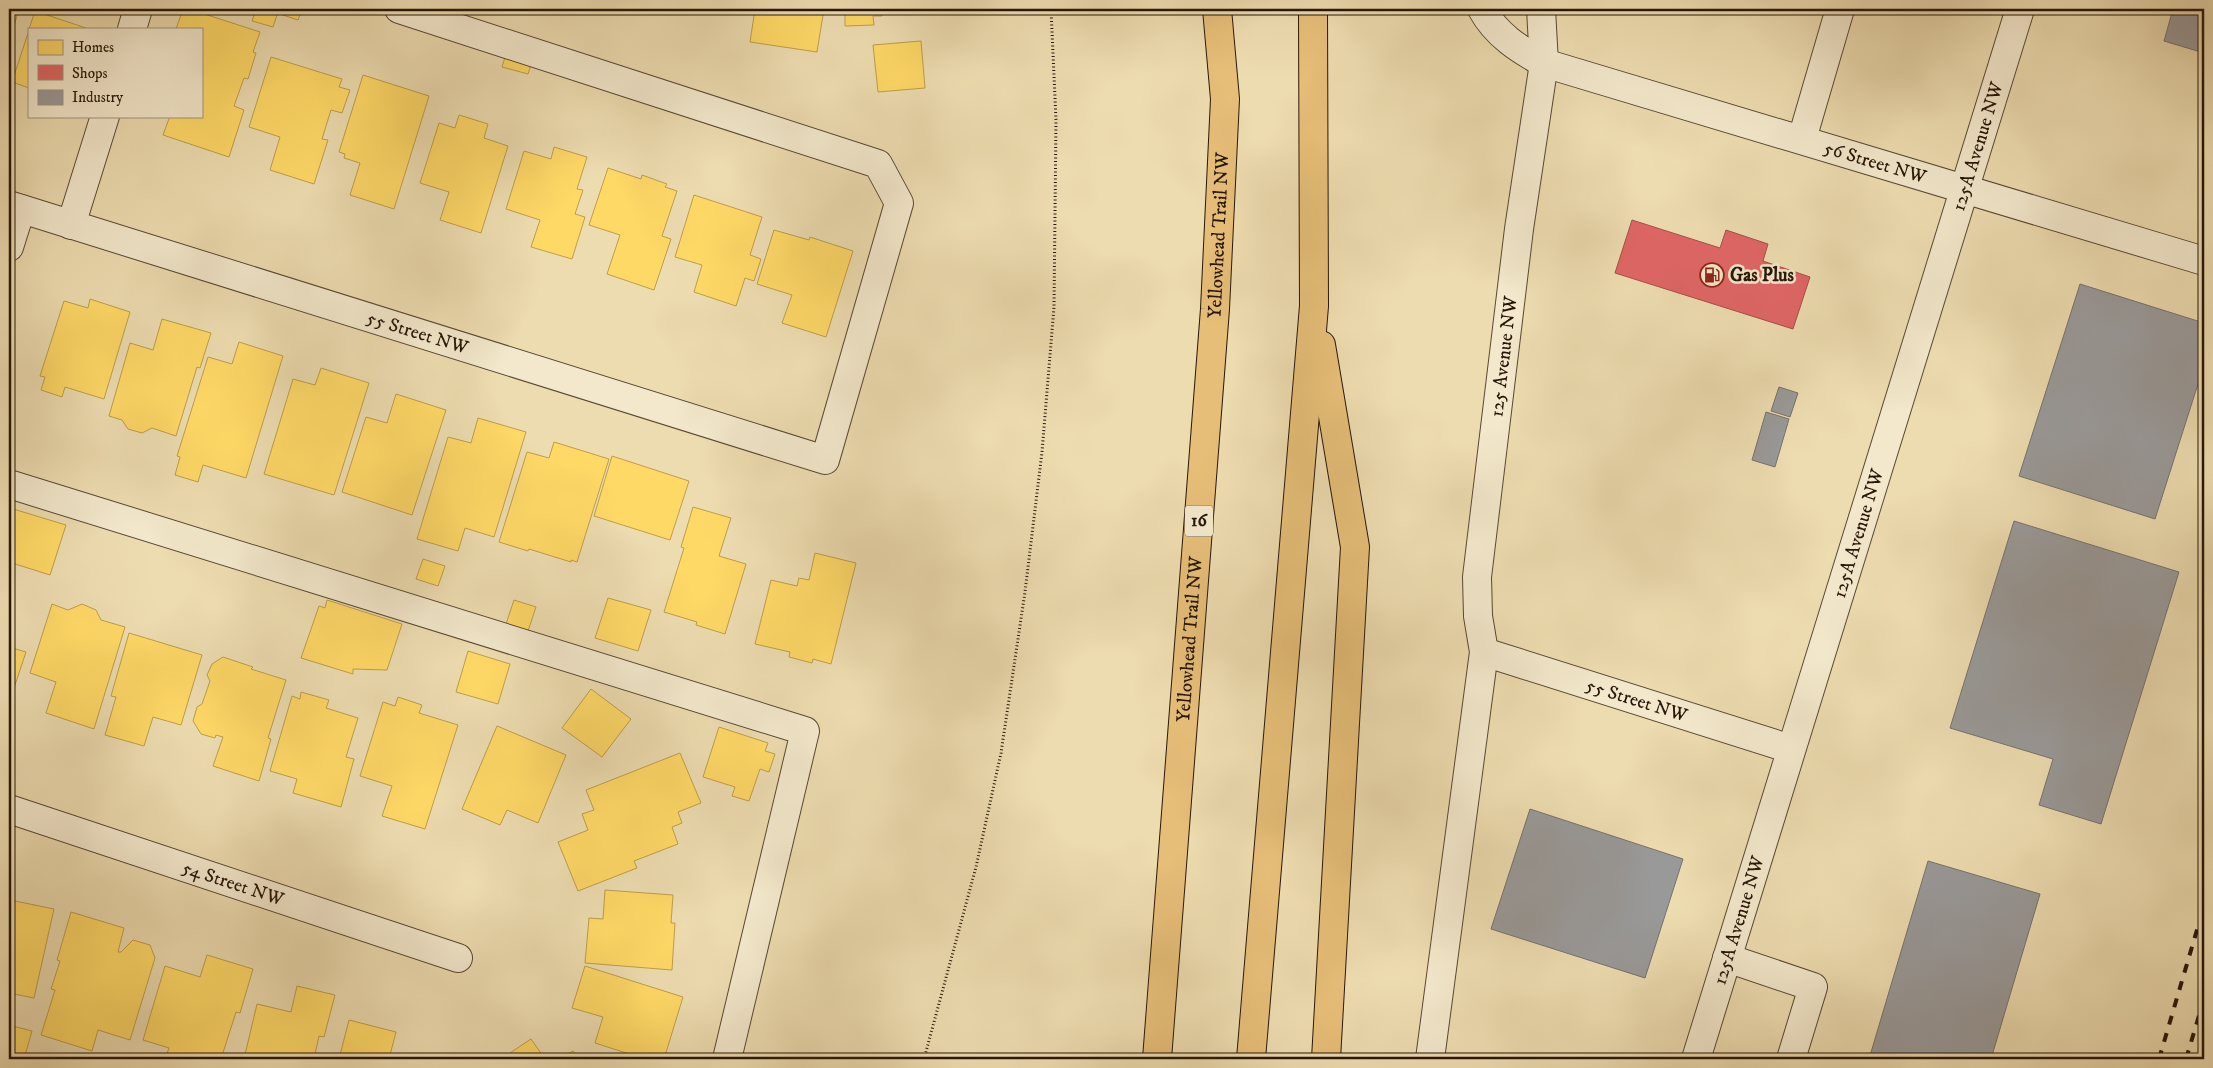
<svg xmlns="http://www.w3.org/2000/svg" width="2213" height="1068" viewBox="0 0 2213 1068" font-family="'IM FELL DW Pica',serif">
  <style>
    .homes { fill: #ffd966; stroke: #be9e4a }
    .shops { fill: #e06666; stroke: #a84e4a }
    .industry { fill: #999; stroke: #77726e }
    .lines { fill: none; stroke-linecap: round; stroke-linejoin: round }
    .minor-casing { stroke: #584832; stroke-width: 30 }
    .highway-casing { stroke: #271608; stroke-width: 30 }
    .path { stroke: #271608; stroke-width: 3; stroke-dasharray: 1 2.5; stroke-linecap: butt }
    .minor { stroke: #f3e8cc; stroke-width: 28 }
    .highway { stroke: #e6be78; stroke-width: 28 }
    .rail { stroke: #271608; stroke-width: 4; stroke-dasharray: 9 9; stroke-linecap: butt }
    .labels { text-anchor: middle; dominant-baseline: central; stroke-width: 5; stroke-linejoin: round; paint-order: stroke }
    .shield { fill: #f3e8cc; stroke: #645543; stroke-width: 1 }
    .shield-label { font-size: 18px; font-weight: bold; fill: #271608 }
    .street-label { font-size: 19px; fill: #271608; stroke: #f3e8cc }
    .poi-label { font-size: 19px; font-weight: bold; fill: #271608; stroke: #f3e8cc; text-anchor: start }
  </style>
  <rect width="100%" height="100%" fill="#eddcb0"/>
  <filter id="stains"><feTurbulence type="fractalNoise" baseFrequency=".004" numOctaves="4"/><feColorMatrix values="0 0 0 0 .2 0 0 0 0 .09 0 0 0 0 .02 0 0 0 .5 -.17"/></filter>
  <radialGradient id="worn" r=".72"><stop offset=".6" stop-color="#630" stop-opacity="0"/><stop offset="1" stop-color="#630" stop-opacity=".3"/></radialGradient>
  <path class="homes" d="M9,9h10l-10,34z
    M183,9h6l71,23 -7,20 3,1 -8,26 -4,-1 -10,28 10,4 -15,47 -66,-22 7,-19h31v-87h-25z
    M256,9h23l-6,18 -21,-6z
    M282,9h20l-4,11 -18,-6z
    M755,9h69l-7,43 -67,-10z
    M845,9h36l1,7h-9l1,9 -29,1z
    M35,11l51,17v1h-57z
    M29,30v58l-17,-6z
    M921,41l4,47 -47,4 -5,-47z
    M508,47l26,8 -6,19 -26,-7z
    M271,57l71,22 -3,8 11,3 -8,23 -11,-3 -9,29 6,1 -14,44 -44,-14 10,-33 -31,-10z
    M363,75l66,21 -35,113 -44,-14 10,-32 -16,-5 1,-4 -6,-2z
    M459,115l29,9 -4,14 24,8 -27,87 -41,-13 9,-28 -29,-9 19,-60 16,5z
    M554,147l33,10 -10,32 6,1 -8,24 10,3 -13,42 -41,-12 9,-27 -34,-11 18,-58 27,8z
    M608,168l33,11 1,-4 25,9 -2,3 12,4 -15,45 9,3 -17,51 -47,-16 13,-39 -31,-10z
    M694,195l68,22 -12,38 11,4 -7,22 -9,-3 -9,28 -42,-14 8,-27 -27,-8z
    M774,230l35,10 1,-3 43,14 -27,86 -44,-14 10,-28 -35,-11z
    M90,299l40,13 -26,87 -39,-12 -3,10 -21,-7 4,-13 -5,-1 24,-75 24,7z
    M162,319l49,14 -11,35 -3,-1 -21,69 -24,-8 -10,5 -14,-4 -6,-9 -13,-4 21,-73 23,7z
    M239,342l44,14 -37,122 -43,-13 -5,17 -23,-7 5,-18 -3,-1 31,-99 24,7z
    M321,368l48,15 -35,112 -70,-21 29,-95 22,6z
    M396,394l50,16 -34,105 -70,-23 24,-75 21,6z
    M478,418l48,14 -32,105 -29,-9 -7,23 -41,-12 31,-102 23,6z
    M554,442l55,17 -32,103 -6,-2v2l-42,-13 -1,2 -29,-9 28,-90 22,6z
    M612,456l77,25 -19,59 -76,-24z
    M693,507l38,11 -12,38 27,8 -21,70 -29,-9 1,-3 -33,-10 20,-64 -3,-1z
    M10,508l56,17 -16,50 -41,-13z
    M815,553l41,10 -25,101 -18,-5 -1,4 -23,-6 1,-5 -35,-8 16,-64 26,6 2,-8 10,2z
    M423,559l22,7 -7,20 -22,-7z
    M608,598l43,12 -13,41 -43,-13z
    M327,600l75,24 -15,46 -34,-1v5l-52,-16 18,-52 6,2z
    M514,600l22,7 -8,24 -22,-7z
    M52,604l16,6 14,-6 14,6 5,10 24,7 -31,102 -48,-16 10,-31 -26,-9z
    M129,633l73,22 -21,70 -28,-8 -9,29 -39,-11 11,-38 -5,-1z
    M9,647l17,5 -17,51z
    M468,651l42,13 -12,40 -42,-12z
    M223,657l30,10 -2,2 35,11 -18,58 3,1 -12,42 -46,-15 10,-29 -7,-2 -1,3 -14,-4 -8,-13 4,-14 5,-3 8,-23 -3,-6 5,-11z
    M591,689l40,30 -29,38 -40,-29z
    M301,692l28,8 -3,8 32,10 -12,39 8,2 -13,48 -48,-14 4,-14 -27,-8 22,-75 8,3z
    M398,697l24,8 -3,8 39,12 -33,104 -43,-13 10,-30 -32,-10 23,-74 12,4z
    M497,726l69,29 -28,68 -31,-13 -7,15 -38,-16z
    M719,727l49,16 -3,8 10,3 -6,18 -9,-3 -11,32 -17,-5 3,-9 -32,-10z
    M680,753l21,50 -23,9 4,11 -10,4 6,17 -44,17 3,7 -59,23 -20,-49 30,-12 -6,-16 12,-4 -8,-20z
    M605,890l68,5 -2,28h4l-3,47 -87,-7 4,-45 14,1z
    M10,900l44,9 -20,89 -25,-5z
    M71,912l53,16 -6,24h3l12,-12 17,5 5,13 -25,82 -32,-10 -6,21 -51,-16 14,-45 -4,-1 9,-28 -3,-1z
    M207,955l46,14 -13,44 -4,-1 -15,47h-16l-11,-3 -1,3h-28l4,-11 -26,-8 22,-74 35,11z
    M585,966l98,31 -19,62h-19l-50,-16 8,-26 -31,-9z
    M297,986l38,9 -11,42 -5,-1 -5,23h-70l13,-55 34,8z
    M349,1020l47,12 -7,27h-50z
    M9,1025l23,6 -8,28h-15z
    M531,1039l14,20h-44z
    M573,1051l6,8h-20z"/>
  <path class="shops" d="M1632,220l88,28 6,-18 42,14 -5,17 47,16 -17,52 -178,-56z"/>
  <path class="industry" d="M2173,9h31v44l-40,-12z
    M2080,284l124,39v42l-49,154 -136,-43z
    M1779,387l19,6 -8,24 -19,-6z
    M1766,412l23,7 -14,48 -23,-7z
    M2014,521l165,51 -78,252 -62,-19 14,-46 -103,-31z
    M1530,809l153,50 -38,119 -154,-49z
    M1928,861l112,33 -49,165h-122z"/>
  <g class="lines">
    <g class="minor-casing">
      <g id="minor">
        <path id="s1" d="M1482,9c14,26 38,41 62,54l660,198"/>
        <path d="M132,29l6,-20"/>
        <path d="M1802,139l38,-130"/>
        <path id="s2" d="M9,205l816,255 74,-257 -21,-39 -479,-155"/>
        <path d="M71,225l34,-109"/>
        <path d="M9,247l12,-38"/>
        <path d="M9,484l796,247 -78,328"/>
        <path id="s3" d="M1484,652l307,97"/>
        <path id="s4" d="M9,809l449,149"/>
        <path d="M1727,958l86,29 -22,72"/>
        <path id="s5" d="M1430,1059l54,-407 -6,-36 -1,-39 42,-348 25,-166 -3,-54"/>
        <path id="s6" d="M1696,1059l324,-1050"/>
      </g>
    </g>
    <g class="highway-casing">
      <g id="highway">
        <path d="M1321,345l34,202 -29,512"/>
        <path id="s7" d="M1157,1059l58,-750 10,-210 -8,-90"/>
        <path d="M1251,1059l63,-753 -1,-297"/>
      </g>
    </g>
    <path class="path" d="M924,1059l52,-192 25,-114 24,-161 17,-140 12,-145 2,-187 -5,-111"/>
    <use href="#minor" class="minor"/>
    <use href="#highway" class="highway"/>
    <path class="rail" d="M2159,1059l45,-153
      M2186,1059l18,-60"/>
  </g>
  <defs>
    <g id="fuel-ring" transform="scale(1.25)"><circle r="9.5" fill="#f3e8cc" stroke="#8f2418" stroke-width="1.5"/><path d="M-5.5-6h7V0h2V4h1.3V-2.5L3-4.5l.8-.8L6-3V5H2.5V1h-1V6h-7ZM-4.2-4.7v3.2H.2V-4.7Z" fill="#8f2418"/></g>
  </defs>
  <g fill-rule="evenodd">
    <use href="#fuel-ring" x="1712" y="275"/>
  </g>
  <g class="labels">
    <rect class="shield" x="1185" y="505.5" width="28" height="31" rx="4"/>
    <g class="shield-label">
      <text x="1199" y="521">16</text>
    </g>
    <g class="street-label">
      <text stroke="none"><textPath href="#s6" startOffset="955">125A Avenue NW</textPath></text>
      <text stroke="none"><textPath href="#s1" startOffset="429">56 Street NW</textPath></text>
      <text stroke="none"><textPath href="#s7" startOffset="826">Yellowhead Trail NW</textPath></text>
      <text stroke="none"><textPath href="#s2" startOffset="428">55 Street NW</textPath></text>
      <text stroke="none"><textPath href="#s5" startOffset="708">125 Avenue NW</textPath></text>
      <text stroke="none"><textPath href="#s6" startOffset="550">125A Avenue NW</textPath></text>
      <text stroke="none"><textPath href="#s7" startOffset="421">Yellowhead Trail NW</textPath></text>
      <text stroke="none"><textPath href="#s3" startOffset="160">55 Street NW</textPath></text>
      <text stroke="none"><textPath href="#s4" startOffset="236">54 Street NW</textPath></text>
      <text stroke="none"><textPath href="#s6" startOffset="145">125A Avenue NW</textPath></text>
    </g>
    <g class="poi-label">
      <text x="1730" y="275">Gas Plus</text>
    </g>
  </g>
  <rect width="2213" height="1068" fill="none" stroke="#eddcb0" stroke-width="30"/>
  <rect x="10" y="10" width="2193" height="1048" fill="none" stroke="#271608" stroke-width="2.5"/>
  <rect x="15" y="15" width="2183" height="1038" fill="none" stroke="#271608"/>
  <rect x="28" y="28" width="175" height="90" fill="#f3e8cc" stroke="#a1947e"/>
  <rect x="38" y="40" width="25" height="15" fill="#ffd966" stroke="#a1947e"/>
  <text x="72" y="52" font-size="15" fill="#271608">Homes</text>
  <rect x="38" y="65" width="25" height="15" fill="#e06666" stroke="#a1947e"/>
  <text x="72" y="78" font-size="15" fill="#271608">Shops</text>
  <rect x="38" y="90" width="25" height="15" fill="#999999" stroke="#a1947e"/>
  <text x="72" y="102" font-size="15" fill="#271608">Industry</text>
  <rect width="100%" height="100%" filter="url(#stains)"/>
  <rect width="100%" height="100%" fill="url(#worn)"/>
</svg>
